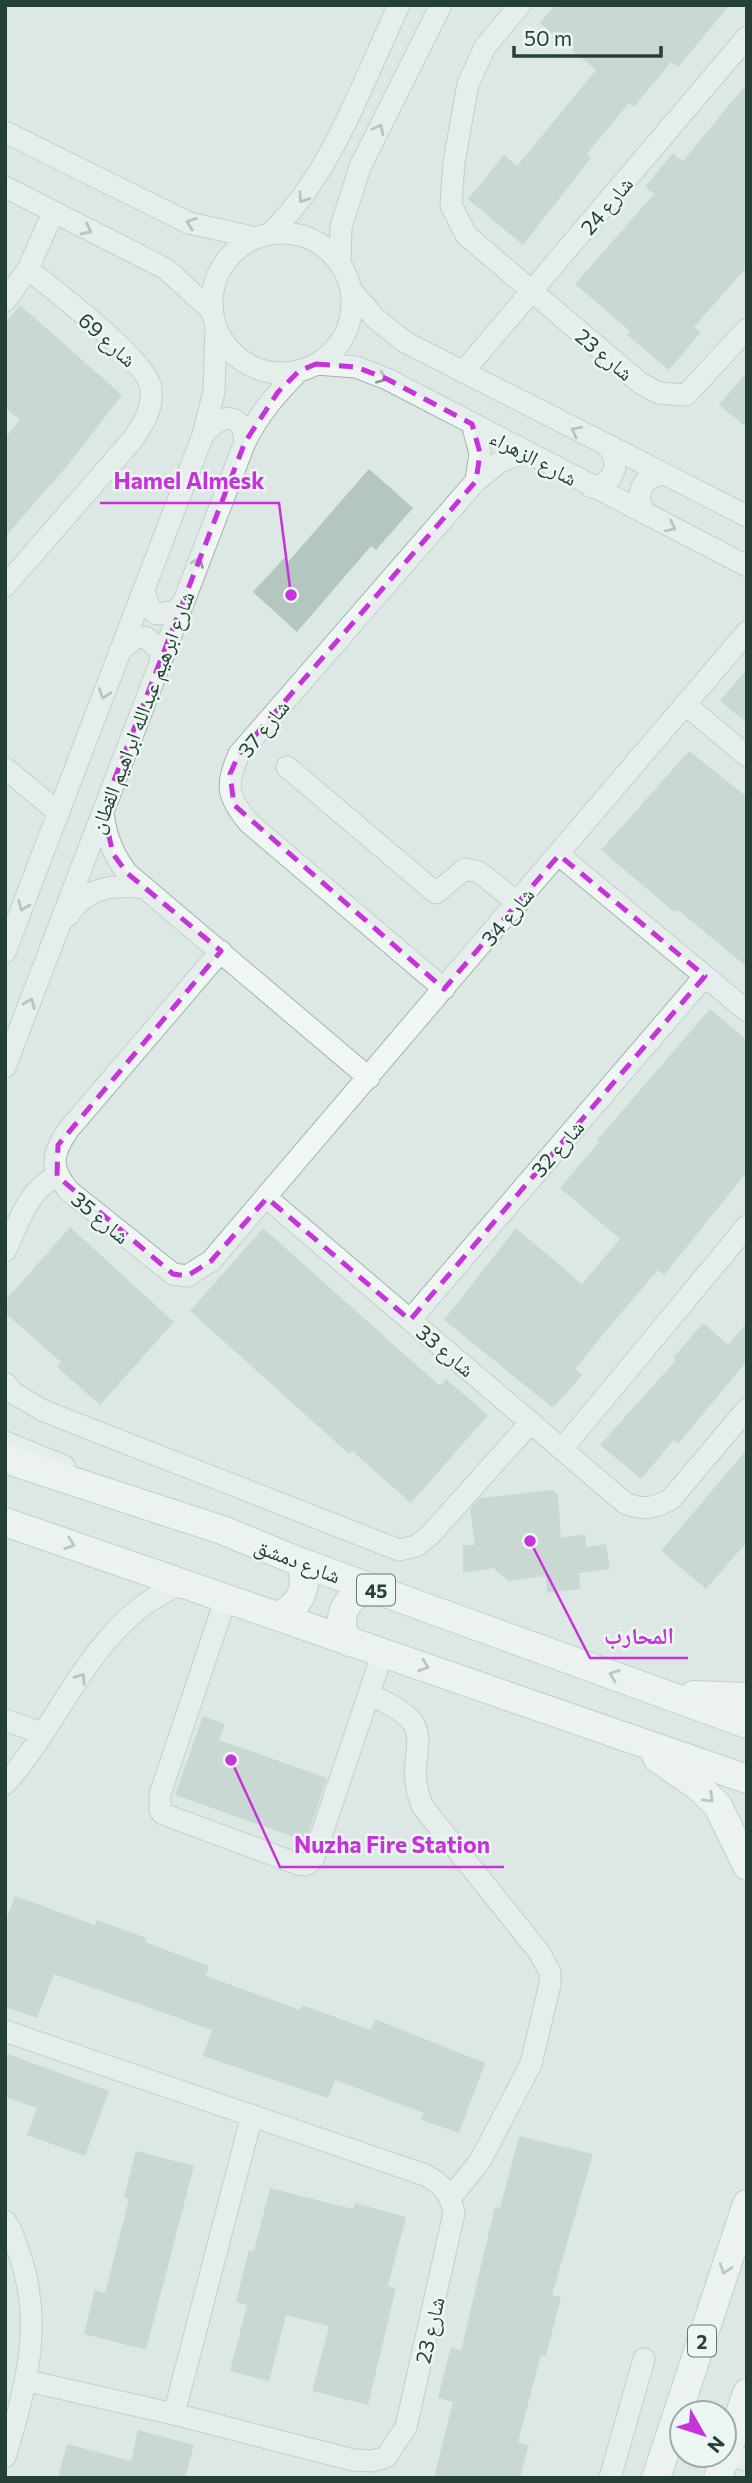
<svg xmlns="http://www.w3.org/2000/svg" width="752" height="2483" viewBox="0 0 752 2483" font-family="Commissioner,'Noto Naskh Arabic',sans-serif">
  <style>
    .building { fill: #b3c6bf }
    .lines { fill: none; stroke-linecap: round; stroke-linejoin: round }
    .minor-casing { stroke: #a2b2ad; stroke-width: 23 }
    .major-casing { stroke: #9bb5ab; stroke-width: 30 }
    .minor { stroke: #f0f6f4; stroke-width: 21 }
    .major { stroke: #fff; stroke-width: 28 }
    .oneway { stroke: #8a9b96 }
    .oneway2 { stroke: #92a09b }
    .marked { fill: none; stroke: #c633dc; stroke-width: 5; stroke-dasharray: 14 9; stroke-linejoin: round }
    .labels { text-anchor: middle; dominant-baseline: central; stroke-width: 5; stroke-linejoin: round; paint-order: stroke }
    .shield { fill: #ecf6f2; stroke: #61776f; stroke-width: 2 }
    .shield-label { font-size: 19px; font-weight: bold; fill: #254037 }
    .street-label { font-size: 21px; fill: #254037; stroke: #ecf6f2 }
    .leader { fill: none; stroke: #c633dc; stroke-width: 2.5 }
    .callout-dot { fill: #c633dc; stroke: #ecf6f2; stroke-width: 2.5 }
    .callout-label { font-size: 23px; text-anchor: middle; font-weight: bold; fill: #c633dc; stroke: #ecf6f2; stroke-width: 5; stroke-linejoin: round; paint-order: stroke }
  </style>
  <rect width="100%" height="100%" fill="#dde8e4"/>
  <path class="building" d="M555,5h175l-52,62 -7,-5 -37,45 -5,-4 -42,51 4,4 -68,87 -55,-46 36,-44 13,11 79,-96 -56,-47z
    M747,83v184l-53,60 7,5 -32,38 -42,-35 3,-4 -55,-47 79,-90 -9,-7 28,-34 10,8z
    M20,305l102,90 -54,70 -63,72v-99l15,-18 -15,-12v-85z
    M747,372v56l-28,-23z
    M369,469l44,39 -37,42 -5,-4 -74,86 -44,-40 31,-34 4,4z
    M747,669v54l-27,-22z
    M689,751l58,46v170l-70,-58 -3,3 -73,-62z
    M710,1009l37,31v132l-83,103 -6,-5 -43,50 -40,49 7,6 -29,33 -109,-88 72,-92 66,56 38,-45 -60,-51 39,-46 -2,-2z
    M70,1227l104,95 -74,83 -43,-38 4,-5 -56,-49v-12z
    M263,1228l177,158 6,-7 42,36 -77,88 -59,-52 -3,3 -159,-143z
    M747,1322v39l-69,83 -4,-4 -33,39 -41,-34 76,-85 -3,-2 30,-35 25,22z
    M747,1449v93l-41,47 -45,-38z
    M553,1490l5,5 3,43 24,-4 2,13 19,-3 4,25 -31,4 1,16 -33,4 -1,-17 -37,5 -16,-13 -30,5v-28h12l-5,-36 10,-11z
    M203,1716l22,8 -6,16 108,38 -21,63 -131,-46z
    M15,1896l80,29 2,-5 49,18 -1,4 64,24 -3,10 94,34 2,-5 69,25 4,-11 110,44 -26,70 -38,-13 3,-7 -89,-33 -7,18 -125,-42 9,-26 -158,-56 -17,44 -32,-11v-83z
    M5,2053l104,38 -24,65 -58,-21 10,-27 -32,-11z
    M519,2136l74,18 -41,141 9,2 -15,59 -5,-1 -23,87 11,3 -9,33h-86l19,-76 -15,-4 13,-51 10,3 34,-143 5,1z
    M136,2151l58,15 -48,184 -62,-16 11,-44 10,3 24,-94 -5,-1z
    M270,2188l83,21 2,-6 51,14 -18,69 8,2 -28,117 -56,-14 17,-65 -43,-11 -17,66 -39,-10 17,-66 -11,-3 13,-52 5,1z
    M138,2430l56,15 -9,33h-127l9,-34 64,17z"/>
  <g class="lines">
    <g class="minor-casing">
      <path id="minor" d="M520,5l-35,42 -17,37 -14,78 -3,43 15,30 174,148 19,10 27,2 61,-66
        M5,132l184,91 68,15
        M5,187l161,82 45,41
        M212 303a70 70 0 1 1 140 0a70 70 0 1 1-140 0Z
        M268,235c62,-56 95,-154 131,-230
        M340,263l1,-36 19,-60 81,-162
        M351,290l24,28 30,24 342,174
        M5,301l23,-32 25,-56
        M316,364l40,3 31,12 360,187
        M463,372l284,-335
        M472,424l8,29 -4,28
        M203,435c16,-21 40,-25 42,7
        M591,487c23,-3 31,-22 17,-40
        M645,513c-11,-18 -4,-36 18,-39
        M5,586l128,-147c11,-17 20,-29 18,-50 -2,-28 -98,-99 -123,-120
        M144,590l5,18 8,6 19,-3 6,-7
        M120,650l16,-12 9,-1 14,12 2,10
        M686,705l61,51
        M287,767l149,126 29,-24 14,3 39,31
        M5,768l54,45
        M103,813c3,24 10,41 24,60l242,205
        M559,855l188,156
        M68,916c17,-29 46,-32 77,-28
        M221,951l-152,178c-17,24 -20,38 0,62l104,83 14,2 24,-15 536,-629
        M5,952l198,-517 11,-43 2,-65
        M444,989l-195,-166c-22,-26 -24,-38 -10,-69l237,-273 22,-18 26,-11
        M5,1067l240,-625c14,-28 32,-49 54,-71
        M267,1198l358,305c18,8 30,5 46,-4l76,-90
        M5,1251c14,-28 22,-61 52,-75
        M410,1320l295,-344
        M5,1383l10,11 29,17 355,139 17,-4 14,-11 101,-113
        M5,1442l59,24
        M562,1449l185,-223
        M226,1598l-66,196v16l3,4 135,50 7,1 8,-5 70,-208
        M370,1695c83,35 27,53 53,112l116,145 11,20v12l-19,80 -51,97 -29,36
        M5,1720l36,13
        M5,1784c58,-64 91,-169 178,-200
        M5,2031l420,144c17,9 25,17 29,38l-48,214 -20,30 -14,4 -19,-1 -179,-46 -146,-33
        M5,2221c7,8 10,20 13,29 27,72 8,137 -13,207
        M174,2414l78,-299
        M725,2454l22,6
        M610,2478l34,-119"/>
    </g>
    <g class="major-casing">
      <path id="major" d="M5,1459l217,71 78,32 447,162
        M5,1522l742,257
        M277,1616c24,-10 33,-30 23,-54
        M349,1642c-16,-24 -3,-46 22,-54
        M694,1695l53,2
        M657,1758l42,29 19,19 29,60
        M656,2478l91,-274
        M718,2478l29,-85"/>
    </g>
    <use href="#minor" class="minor"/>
    <use href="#major" class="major"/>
  </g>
  <defs><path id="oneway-chevron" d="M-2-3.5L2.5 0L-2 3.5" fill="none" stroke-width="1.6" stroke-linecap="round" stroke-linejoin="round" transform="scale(1.75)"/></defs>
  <g class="oneway">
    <use href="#oneway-chevron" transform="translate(379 129) rotate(-63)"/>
    <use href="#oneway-chevron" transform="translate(303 198) rotate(125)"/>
    <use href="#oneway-chevron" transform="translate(191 223) rotate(-161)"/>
    <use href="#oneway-chevron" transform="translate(87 230) rotate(27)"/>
    <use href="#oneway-chevron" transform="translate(382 378) rotate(23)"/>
    <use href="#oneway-chevron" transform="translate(576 431) rotate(-153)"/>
    <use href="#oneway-chevron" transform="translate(671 527) rotate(27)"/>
    <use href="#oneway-chevron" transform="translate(198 562) rotate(-69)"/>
    <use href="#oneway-chevron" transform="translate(104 694) rotate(110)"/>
    <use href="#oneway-chevron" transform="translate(23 906) rotate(112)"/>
    <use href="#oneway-chevron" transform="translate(30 1003) rotate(-68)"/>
    <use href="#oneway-chevron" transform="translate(81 1678) rotate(-55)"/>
  </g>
  <g class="oneway2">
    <use href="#oneway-chevron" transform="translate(70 1544) rotate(19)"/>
    <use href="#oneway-chevron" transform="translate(424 1666) rotate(20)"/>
    <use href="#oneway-chevron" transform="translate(614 1675) rotate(-160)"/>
    <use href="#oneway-chevron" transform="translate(709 1798) rotate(45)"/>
    <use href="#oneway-chevron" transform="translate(725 2269) rotate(108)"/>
  </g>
  <path d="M0 0H752V2483H0ZM316,364l40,3 31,12 85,45 8,29 -4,28 -237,273 -9,20 4,31 210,184 115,-134 146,121 -295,344 -143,-122 -56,63 -24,15 -14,-2 -116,-98 1,-31 163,-194 -94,-78 -14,-19 -10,-45 142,-367 33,-50 21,-21z" fill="#dde8e4" fill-opacity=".55" fill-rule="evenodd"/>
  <path class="marked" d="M316,364l40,3 31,12 85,45 8,29 -4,28 -237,273 -9,20 4,31 210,184 115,-134 146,121 -295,344 -143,-122 -56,63 -24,15 -14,-2 -116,-98 1,-31 163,-194 -94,-78 -14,-19 -10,-45 142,-367 33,-50 21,-21z"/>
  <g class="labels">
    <g class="shield">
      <rect x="357" y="1574.5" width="38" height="31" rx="5"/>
      <rect x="688" y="2325.5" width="28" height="31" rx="5"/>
    </g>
    <g class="shield-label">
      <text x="376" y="1590">45</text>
      <text x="702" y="2341">2</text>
    </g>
    <g class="street-label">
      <text transform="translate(606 205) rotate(-50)">شارع 24</text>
      <text transform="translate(108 339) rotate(42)">شارع 69</text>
      <text transform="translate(605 354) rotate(40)">شارع 23</text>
      <text transform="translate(534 457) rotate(28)">شارع الزهراء</text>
      <text transform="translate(141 712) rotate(-69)">شارع ابرهيم عبدالله ابراهيم القطان</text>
      <text transform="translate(263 728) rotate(-51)">شارع 37</text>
      <text transform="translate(507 916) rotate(-50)">شارع 34</text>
      <text transform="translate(557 1148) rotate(-49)">شارع 32</text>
      <text transform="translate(101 1217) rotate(40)">شارع 35</text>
      <text transform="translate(446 1350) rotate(40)">شارع 33</text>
      <text transform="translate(298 1560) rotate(21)">شارع دمشق</text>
      <text transform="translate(429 2330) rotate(-77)">شارع 23</text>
    </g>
  </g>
  <path class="leader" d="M291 595L279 503H100M530 1541L590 1658H688M231 1760L280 1867H504"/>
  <g class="callout-dot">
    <circle cx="291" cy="595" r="7"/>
    <circle cx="530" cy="1541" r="7"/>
    <circle cx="231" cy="1760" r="7"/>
  </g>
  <g class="callout-label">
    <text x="189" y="489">Hamel Almesk</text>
    <text x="639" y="1644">المحارب</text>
    <text x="392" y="1853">Nuzha Fire Station</text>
  </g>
  <rect width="752" height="2483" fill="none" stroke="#254037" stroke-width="14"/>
  <g transform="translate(703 2434) rotate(129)"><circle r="33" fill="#ecf6f2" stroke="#9cada7" stroke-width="2"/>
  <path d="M0-5L12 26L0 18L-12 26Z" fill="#c633dc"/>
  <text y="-10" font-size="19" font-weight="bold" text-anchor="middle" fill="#254037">N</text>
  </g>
  <path d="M514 46v10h147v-10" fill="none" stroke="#254037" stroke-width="3.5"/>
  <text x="524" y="46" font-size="21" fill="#254037" stroke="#ecf6f2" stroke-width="5" paint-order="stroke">50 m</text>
</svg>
